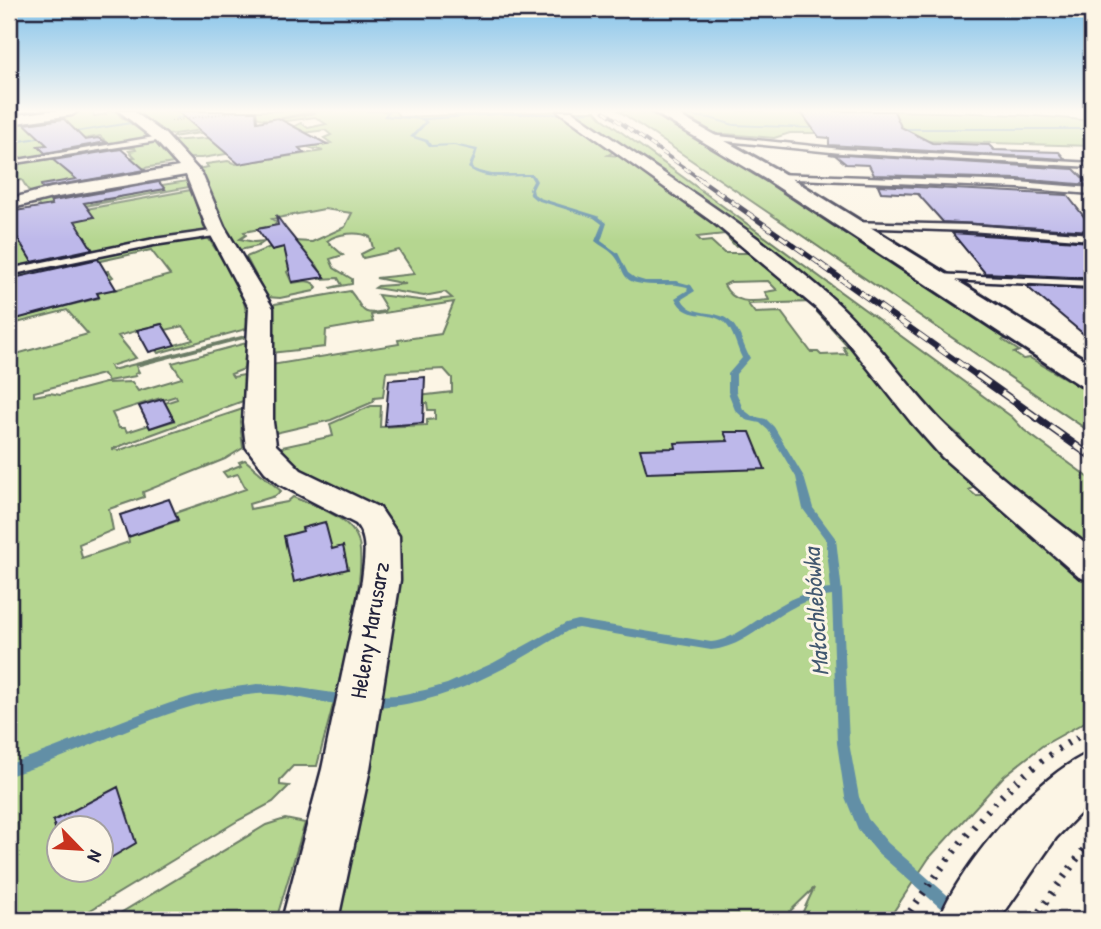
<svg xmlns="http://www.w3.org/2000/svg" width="1101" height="929" viewBox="0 0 1101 929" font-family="'Patrick Hand',sans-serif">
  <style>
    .green { fill: #b5d690; stroke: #6c7c66; stroke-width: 2; fill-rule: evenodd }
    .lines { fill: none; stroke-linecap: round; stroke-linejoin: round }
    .stream { fill: #628fa6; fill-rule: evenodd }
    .building { fill: #bdb8ea; stroke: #22223b; stroke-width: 2 }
    .lane-casing { stroke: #22223b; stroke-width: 5 }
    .street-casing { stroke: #22223b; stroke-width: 5 }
    .secondary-casing { stroke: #22223b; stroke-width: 6 }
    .path-far1 { stroke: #22223b; stroke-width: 2; stroke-dasharray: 1 2.5; stroke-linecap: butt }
    .path { stroke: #22223b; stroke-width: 7; stroke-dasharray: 2.5 8; stroke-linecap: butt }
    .lane { fill: #fcf5e5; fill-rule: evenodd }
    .street { fill: #fcf5e5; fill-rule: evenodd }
    .secondary { fill: #fcf5e5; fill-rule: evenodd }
    .rail-far3-casing { stroke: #22223b; stroke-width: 3.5 }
    .rail-far2-casing { stroke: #22223b; stroke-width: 5 }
    .rail-far1-casing { stroke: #22223b; stroke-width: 6 }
    .rail-casing { stroke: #22223b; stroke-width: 8 }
    .rail-far3 { stroke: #fcf5e5; stroke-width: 2.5; stroke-dasharray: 7; stroke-linecap: butt }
    .rail-far2 { stroke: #fcf5e5; stroke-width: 3.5; stroke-dasharray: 10; stroke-linecap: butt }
    .rail-far1 { stroke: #fcf5e5; stroke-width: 4.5; stroke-dasharray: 12; stroke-linecap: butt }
    .rail { stroke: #fcf5e5; stroke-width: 5; stroke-dasharray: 15; stroke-linecap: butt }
    .labels { text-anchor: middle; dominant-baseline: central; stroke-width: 6; stroke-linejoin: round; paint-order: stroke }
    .street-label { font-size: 23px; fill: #22223b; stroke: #fcf5e5 }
    .water-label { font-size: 24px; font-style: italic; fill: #425870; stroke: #fcf5e5 }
  </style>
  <rect width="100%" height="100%" fill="#fcf5e5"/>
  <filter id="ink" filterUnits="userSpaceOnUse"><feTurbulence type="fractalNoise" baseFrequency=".0143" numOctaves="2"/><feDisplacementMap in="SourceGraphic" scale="14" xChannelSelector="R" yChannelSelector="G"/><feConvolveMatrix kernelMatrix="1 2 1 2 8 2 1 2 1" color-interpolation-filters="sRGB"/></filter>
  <g filter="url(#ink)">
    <path class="green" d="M76,111h17l1,5 12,-2 1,-3h9l4,5 31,22 -72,11 29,-6 -8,-7 -61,11 16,6 14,-2 -60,11v-41z
      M132,111h263l5,6 159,-6 56,40 -7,4 14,1 86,60 33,29 -6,1 -10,-12 -28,3 5,5 9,-1 13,12h26l62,49 -64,2 7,9 26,-1 30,40h7l3,3 26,-1 -4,-7 5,-1 -31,-34 -2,-5 166,177 -12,6 7,6h13l38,25 65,57v140l-50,28 -38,30 -75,82 -41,62h-89l15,-32 -33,32h-452l21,-81 46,-300 -99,-70 -20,-21 56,-12 -3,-12 41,-18h10l-1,21 47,-2v-5l8,-1v-9h-7l-1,-7h-8v-7l33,-4v-14l-8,-9 -58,3 -3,25 -9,1 -1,4 -42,18 -60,14v-69l128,-21 -1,-4 43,-6 13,-32 -83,13 2,7 -47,8 -1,17 -54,6v-43l4,-6 75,-13c14,16 8,26 34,20l2,-3 -8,-13 50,6 24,-3 -7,-6 -21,4 -49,-8 3,-2 28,-2 -30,-6 39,-4 -16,-24 -36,8 -2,-4 12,-6 -3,-11c-11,-6 -33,-4 -43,4l16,14 -13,4 4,9 18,11v5l-22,4 12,-3 -4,-7 -19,1 4,-2 -6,-12 -28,5 -2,2 5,11c9,-1 19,-5 25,4l-3,4 -34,7 -13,-1 -21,-40 29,-12 18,-4 19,1 33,-15 7,-14 -28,-4 -52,10 4,3 -1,4 -31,6 2,3 -6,4 14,3 11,-1 -7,5 -18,4 -18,-26 -16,-40 -9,-15 11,-2 -2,-3 22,-3 8,3 87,-13 -15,-4 23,-4 -7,-5 7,-3 -6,-5 -29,4 5,5h17l-116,19h-16l-16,-17 130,-10 -9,-3 10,-5 7,5 18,-4 -11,-7 -143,20 144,-24c-19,-2 -45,14 -63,2l-6,8 -79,12zM768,281l9,9 -12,2 4,8c-18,2 -36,4 -45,-15l6,-3z
      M569,111h27l6,7 410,299 12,13 68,50v76l-94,-77 -26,-27 -12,-16 -34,-30 -57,-67z
      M619,111h34l59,33 254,161 41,34 -4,1 16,11 -5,2 9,6 7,-1 62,36v39z
      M672,111h123l-17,1 51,5 35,-4 -5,-2c78,0 155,2 233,10v25l-173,-5 -99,-8h-30l-16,5 -49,-4 -10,1z
      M154,141l19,22 -86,15 3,4 74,-14 14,1 -142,25 -6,-1 -8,-13 -11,1 5,13 7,3 -14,5v-39h14l51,-11 4,6 7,-2 -3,-5 15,-2 -2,3 8,8 32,-3 -6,-6 7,-1 -1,-2h-27z
      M178,174l6,3 -26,5 -4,-3 -12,2 3,5 -59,10 6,8 35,-9 -3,-4 63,-10 2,6 -180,33v-2l33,-6 -4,-8 -10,1v-3l15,-6z
      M191,190l15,42 -121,22 -1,-2 9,-2 -3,-5 -60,13 4,7 -22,5 4,-7 -7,-4v-36z
      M207,236c17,27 44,59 39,93l-88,24 -2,-3 37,-10 -10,-14 -17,4 -5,-6 -43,12 18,22 -26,8 2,4 133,-34 -1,2 -108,28 3,6 -4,2 1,2 -28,5 -5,-7 -69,18v4l16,-3 10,2 45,-12 27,-1 6,9 44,-13 -10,-15 74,-20 -2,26 -13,5 2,3 11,-2 -1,26 -131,48 8,1 123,-41 -2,23 2,16 -18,11 -82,33 1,5 -35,12 4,21 -34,14 3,14 47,-16 -1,-5 49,-16 -2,-8 71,-24 -8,-15 -11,3 -4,-5 18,-7 -2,-3 6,-2 36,31 -6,5 -26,8 1,5 37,-7 6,-5c20,9 51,17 63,38 19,32 -29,189 -39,231h-24l-13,14v5l9,1 -16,16 -34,18 -165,100h-65v-564l79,-22 -21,-24 -58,15v-5l90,-22 -7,-18 -38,-9 -44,8 4,13 -5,-18 148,-31zM151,250l19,25 -56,15 -7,-10 6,-3 -5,-6 -19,5 -7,-11zM176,396l1,3 -12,4 9,18 -24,7 -1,-3 -22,7 -2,-4h-6l-7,-15 49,-15 2,2zM60,828h42v42h-42z
      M285,819l20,4 -29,97h-167l157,-95z"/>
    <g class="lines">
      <path class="stream" d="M387,111h4l-4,4 36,3 75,-5h62l-1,2h-61l-72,5 2,2 -13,14 13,4 3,5 23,-1 24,5 -6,19 7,3 13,3h41l4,7 -4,8 1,5 6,4 58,18 9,7 -6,18 17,12 10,20 7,5 10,3h31l15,4 4,6 -13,8c9,19 35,9 49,23 10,10 12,24 19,36l-14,16v18l7,17 9,7 14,3 8,8 30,50 9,31 23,31 6,53 7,151 10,54 9,22 20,24 82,72 3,5h-19l-76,-67 -20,-24 -13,-32 -8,-54 -5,-147c-14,2 -26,4 -38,11 -28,14 -50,40 -83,43l-133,-22 -9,2c-52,32 -103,63 -163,74 -12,2 -27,4 -38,1l-2,-4 2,-4 4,-1 27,-1 26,-5 22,-6 46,-21 73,-40 12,-3 133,22c27,-3 49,-27 73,-39 15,-9 31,-13 47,-14l-5,-49 -23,-31 -7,-32 -28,-47 -8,-7 -14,-3 -11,-10 -7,-18v-18l14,-16c-6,-12 -8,-27 -18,-36 -18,-13 -37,0 -49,-24l13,-8 -1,-3c-15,-5 -30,0 -45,-3 -24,-3 -16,-17 -29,-30 -5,-5 -12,-8 -18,-13l7,-17 -8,-6 -58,-18 -6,-5 -1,-6 4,-8 -3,-5c-22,-1 -43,6 -62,-8l7,-17 -21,-5 -25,1 -4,-5 -15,-5 14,-15 -2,-2 -39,-3z
        M588,111l1,2 -12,1 -2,-1z
        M632,111h5l21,4 -2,1z
        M195,114l1,2 -20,3 -2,-1z
        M682,114l28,3 24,7 93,4 -2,1 -91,-3 -24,-7 -29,-3z
        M130,122l1,2 -65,10 -2,-1z
        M894,128h198v2h-197z
        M48,135l1,2 -40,7v-2z
        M257,684l22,1 68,10 4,1 2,4 -2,4 -4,1c-30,-2 -60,-13 -90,-11 -88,7 -165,57 -248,82v-12c62,-20 121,-50 184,-68 21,-6 42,-9 64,-12z"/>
    </g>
    <path class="building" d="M177,111h79l1,11 21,-4 49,26 -28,4 5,5 -65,11z
      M800,111h94l7,16 31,16 57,2 5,5 65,2 6,7 -236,-14v-7l-10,-1z
      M64,119l21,21 13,-2 8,4 -61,11 -7,-7 9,-1 -22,-21z
      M121,149l24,21 -103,18 -1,-3 35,-6 -23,-19z
      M829,154l245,15 16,16 -72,-6 -144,-4 -5,-10 -23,-1 -11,-9z
      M159,182l6,7 -81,14 10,14 -19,4 17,28 -60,13 -23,-38v-12l43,-7 -2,-4h3z
      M878,185l189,10 25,32v4l-149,-9 -25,-28 -37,-2z
      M276,215l11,15 38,47 -33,5 -8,-35 -12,3 -15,-21 21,-4z
      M952,233l140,9v36l-107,-5z
      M98,259l18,30 -19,4 2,4 -83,22 -7,-16v-24z
      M1026,286l66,3v52z
      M162,324l13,21 -26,7 -12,-22z
      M425,377l-2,46 -38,3 4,-46z
      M163,399l11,21 -24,8 -11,-22z
      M724,432h26l15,37 -118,4 -7,-24 36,-1 -1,-5 53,-2z
      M169,499l9,21 -50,17 -8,-22z
      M325,522l7,27 11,-3 5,23 -54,13 -10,-46 19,-5 -1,-3z
      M118,787l18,56 -34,20v-35h-42v17l-7,-24z"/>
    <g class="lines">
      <g class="lane-casing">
        <path id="lane" d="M709,135l132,14 251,14v4l-251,-14 -135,-14z
          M160,136l3,4 -147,23 -4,-2z
          M774,174l244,8 74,6v6l-74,-6 -247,-10z
          M848,222l122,3 122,9v6l-122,-9 -119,-4 -5,-3z
          M218,230l5,3 -2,2 -67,10 -145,30v-6l145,-30z
          M935,274l157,7v6l-161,-8 -1,-2z"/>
      </g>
      <g class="street-casing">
        <path id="street" d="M48,111h30l-6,4 -63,9v-8z
          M119,111h14l32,23 37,40 22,52 49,82v114l3,23 25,25 79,38 19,28 1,44 -30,189 -32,151h-56l40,-151 40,-189c2,-19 7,-41 -6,-56l-77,-40 -14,-12 -19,-25 -3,-25 6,-114 -43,-82 -20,-51 -134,23 -43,11v-10l42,-11 128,-21 -24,-27z
          M558,111h14c88,62 181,116 262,189 42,38 72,86 112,126 45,46 96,83 146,123v32l-13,-4 -137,-120 -31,-35 -66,-83 -29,-31 -102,-85z
          M1092,752v49l-36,37 -57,82h-60c20,-54 99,-147 153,-168z"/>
      </g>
      <g class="secondary-casing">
        <path id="secondary" d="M652,111h19l110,61 311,192v24l-12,-3 -313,-205z"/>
      </g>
      <path class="path-far1" d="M171,121l68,-10"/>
      <path class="path" d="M904,920c57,-79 99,-144 188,-191
        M1033,920l59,-82"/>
      <use href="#lane" class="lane"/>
      <use href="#street" class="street"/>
      <use href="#secondary" class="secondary"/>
      <g class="rail-far3-casing">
        <path id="rail-far3" d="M604,111l96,68"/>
      </g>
      <g class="rail-far2-casing">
        <path id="rail-far2" d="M698,178l125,88"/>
      </g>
      <g class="rail-far1-casing">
        <path id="rail-far1" d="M820,264l159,113"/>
      </g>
      <g class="rail-casing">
        <path id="rail" d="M977,375l115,82"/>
      </g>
      <use href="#rail-far3" class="rail-far3"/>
      <use href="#rail-far2" class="rail-far2"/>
      <use href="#rail-far1" class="rail-far1"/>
      <use href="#rail" class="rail"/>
    </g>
  </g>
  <linearGradient id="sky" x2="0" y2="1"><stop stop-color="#83c2ea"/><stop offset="0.46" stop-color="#fefaf3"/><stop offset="1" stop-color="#fefaf3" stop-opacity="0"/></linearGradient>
  <rect width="1101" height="241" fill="url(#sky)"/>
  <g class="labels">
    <g class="street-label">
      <text transform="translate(369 630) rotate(-80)">Heleny Marusarz</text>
    </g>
    <g class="water-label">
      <text transform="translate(815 612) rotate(-94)">Małochlebówka</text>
    </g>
  </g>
  <rect width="1101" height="929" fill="none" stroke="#fcf5e5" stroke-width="35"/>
  <rect x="18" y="18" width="1066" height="894" fill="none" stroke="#22223b" stroke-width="2.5" filter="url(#ink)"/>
  <g transform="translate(80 849) rotate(115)"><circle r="33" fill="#fcf5e5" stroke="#a5a1a1" stroke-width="2"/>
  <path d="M0-5L12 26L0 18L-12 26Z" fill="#c8321e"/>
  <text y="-10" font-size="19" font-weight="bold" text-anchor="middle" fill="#22223b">N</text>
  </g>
</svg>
